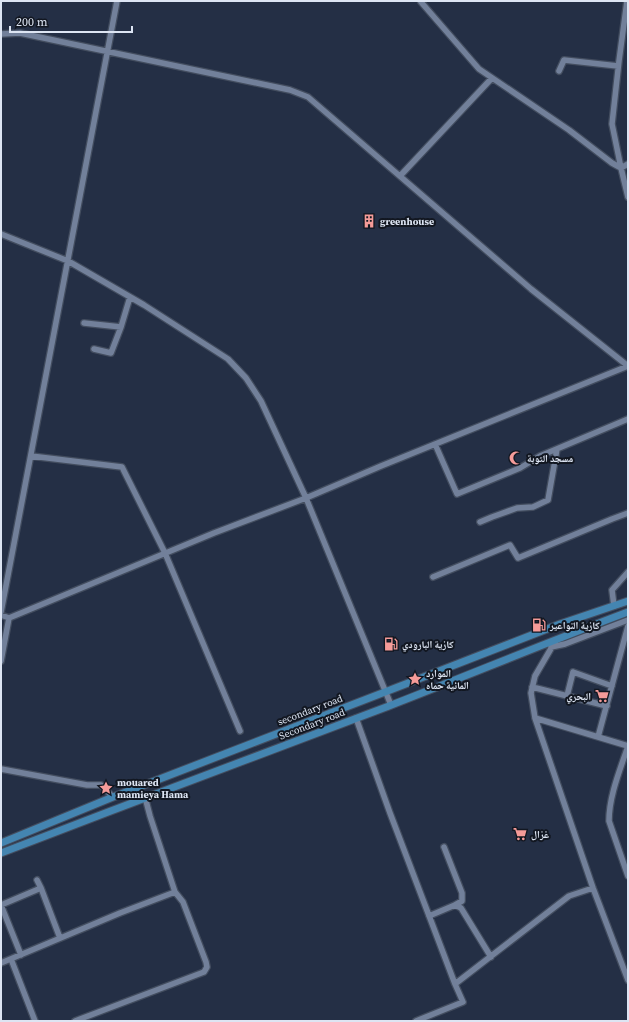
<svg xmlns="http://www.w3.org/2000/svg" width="629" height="1022" viewBox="0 0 629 1022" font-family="'Source Serif 4','Noto Naskh Arabic',serif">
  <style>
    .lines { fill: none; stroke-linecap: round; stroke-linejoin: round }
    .minor-casing { stroke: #434d5f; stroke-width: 8 }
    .major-casing { stroke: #434d5f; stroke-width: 9 }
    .minor { stroke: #72809a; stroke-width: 5.5 }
    .major { stroke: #4485b1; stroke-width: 7 }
    .labels { text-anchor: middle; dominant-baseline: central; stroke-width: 4; stroke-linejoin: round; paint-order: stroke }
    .poi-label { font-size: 10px; font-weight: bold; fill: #dde5f3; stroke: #121721; text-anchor: start }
    .street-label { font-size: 10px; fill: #dde5f3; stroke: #121721 }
  </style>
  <rect width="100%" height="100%" fill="#242f45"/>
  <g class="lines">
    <g class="minor-casing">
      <path id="minor" d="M627,1l-8,60 -7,63 9,44 7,-4
        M421,2l58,67 90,61 43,33 9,5 7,29
        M1,34l19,-1 270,57 18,7 223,192 97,77
        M559,71l5,-11 54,6
        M400,176l92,-98
        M1,234l67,27 76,44 84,54 18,19 15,23 45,97 85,207
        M84,323l37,4 9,-30
        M94,349l17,4 10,-26
        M435,444l22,50 63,-26 20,-12 88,-37
        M31,456l91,11 43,86 75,178
        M480,522l12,-5 25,-9 16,-1 15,-7 9,-51
        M433,577l77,-32 8,13 94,-39 16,-6
        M614,606l-2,-16 16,-18
        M1,612l116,-611
        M1,615l8,3 -8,43
        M9,618l205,-85 92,-35 75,-32 247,-100
        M556,640l-21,36 -4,17 4,25 58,170 35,92
        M551,647l14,-3 63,-24
        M532,687l75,19
        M567,696l6,-24 39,14
        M356,718l34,95 65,171
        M535,718l93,28c-8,24 -19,50 -19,75l19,55
        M598,737l30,-111
        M1,769l86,16h14l12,12
        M444,847l18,46v8l-7,4
        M37,880l4,8
        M429,916l26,-11 6,3 30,49
        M21,955l-20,-50 40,-17 19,50
        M11,959l24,62
        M1,963l119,-50 55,-21 -25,-76 -5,-19
        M75,1021l129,-49 3,-5 -1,-5 -23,-60 -8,-10
        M416,1021l47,-19 -8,-18 114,-88 24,-8"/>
    </g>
    <g class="major-casing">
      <path id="major" d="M1,843l112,-46 272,-105 175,-68 68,-23
        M1,853c129,-50 259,-98 388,-147 80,-31 159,-64 239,-94"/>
    </g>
    <use href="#minor" class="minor"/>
    <use href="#major" class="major"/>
  </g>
  <defs>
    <g id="building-bare" transform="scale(1.08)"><path d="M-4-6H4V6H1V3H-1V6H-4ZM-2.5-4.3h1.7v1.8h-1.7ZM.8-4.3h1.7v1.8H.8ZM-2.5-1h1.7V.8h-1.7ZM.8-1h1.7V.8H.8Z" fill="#f59b99" stroke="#121721" stroke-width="2.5" paint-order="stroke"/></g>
    <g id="mosque-bare" transform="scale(1.08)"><path d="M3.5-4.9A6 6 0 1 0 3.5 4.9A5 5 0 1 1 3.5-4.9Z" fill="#f59b99" stroke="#121721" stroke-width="2.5" paint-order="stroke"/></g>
    <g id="fuel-bare" transform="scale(1.08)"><path d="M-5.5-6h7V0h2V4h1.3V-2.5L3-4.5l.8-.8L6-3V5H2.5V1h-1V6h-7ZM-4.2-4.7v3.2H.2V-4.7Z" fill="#f59b99" stroke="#121721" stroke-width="2.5" paint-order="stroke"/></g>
    <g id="sight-bare" transform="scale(1.08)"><path d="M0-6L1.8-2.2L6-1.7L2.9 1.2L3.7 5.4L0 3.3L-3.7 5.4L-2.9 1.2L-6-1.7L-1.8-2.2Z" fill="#f59b99" stroke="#121721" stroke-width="2.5" paint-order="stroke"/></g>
    <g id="supermarket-bare" transform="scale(1.08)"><path d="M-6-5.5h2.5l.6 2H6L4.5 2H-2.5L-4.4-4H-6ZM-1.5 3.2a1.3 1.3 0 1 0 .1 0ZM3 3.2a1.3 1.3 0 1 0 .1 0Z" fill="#f59b99" stroke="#121721" stroke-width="2.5" paint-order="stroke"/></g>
  </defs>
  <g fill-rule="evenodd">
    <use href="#building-bare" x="369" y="221"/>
    <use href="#mosque-bare" x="516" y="458"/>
    <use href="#fuel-bare" x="539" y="625"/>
    <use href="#fuel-bare" x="391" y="644"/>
    <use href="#sight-bare" x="415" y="679"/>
    <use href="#supermarket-bare" x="602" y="696"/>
    <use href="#sight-bare" x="106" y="788"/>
    <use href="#supermarket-bare" x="520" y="834"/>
  </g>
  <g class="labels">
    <g class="poi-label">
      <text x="380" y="221">greenhouse</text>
      <text x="527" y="458">مسجد التوبة</text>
      <text x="550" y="625">كازية النواعير</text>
      <text x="402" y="644">كازية البارودي</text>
      <text x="426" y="673">الموارد<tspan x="426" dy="12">المائية حماه</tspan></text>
      <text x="591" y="696" text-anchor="end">البحري</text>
      <text x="117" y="782">mouared<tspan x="117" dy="12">mamieya Hama</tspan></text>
      <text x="531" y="834">غزال</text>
    </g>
    <g class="street-label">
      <text transform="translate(310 710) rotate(-21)">secondary road</text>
      <text transform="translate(312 724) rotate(-21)">Secondary road</text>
    </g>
  </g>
  <rect width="629" height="1022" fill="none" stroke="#dde5f3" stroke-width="4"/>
  <path d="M10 26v6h122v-6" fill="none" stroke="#dde5f3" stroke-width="2"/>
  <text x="16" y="26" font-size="12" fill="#dde5f3" stroke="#121721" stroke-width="3" paint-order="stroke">200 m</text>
</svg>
